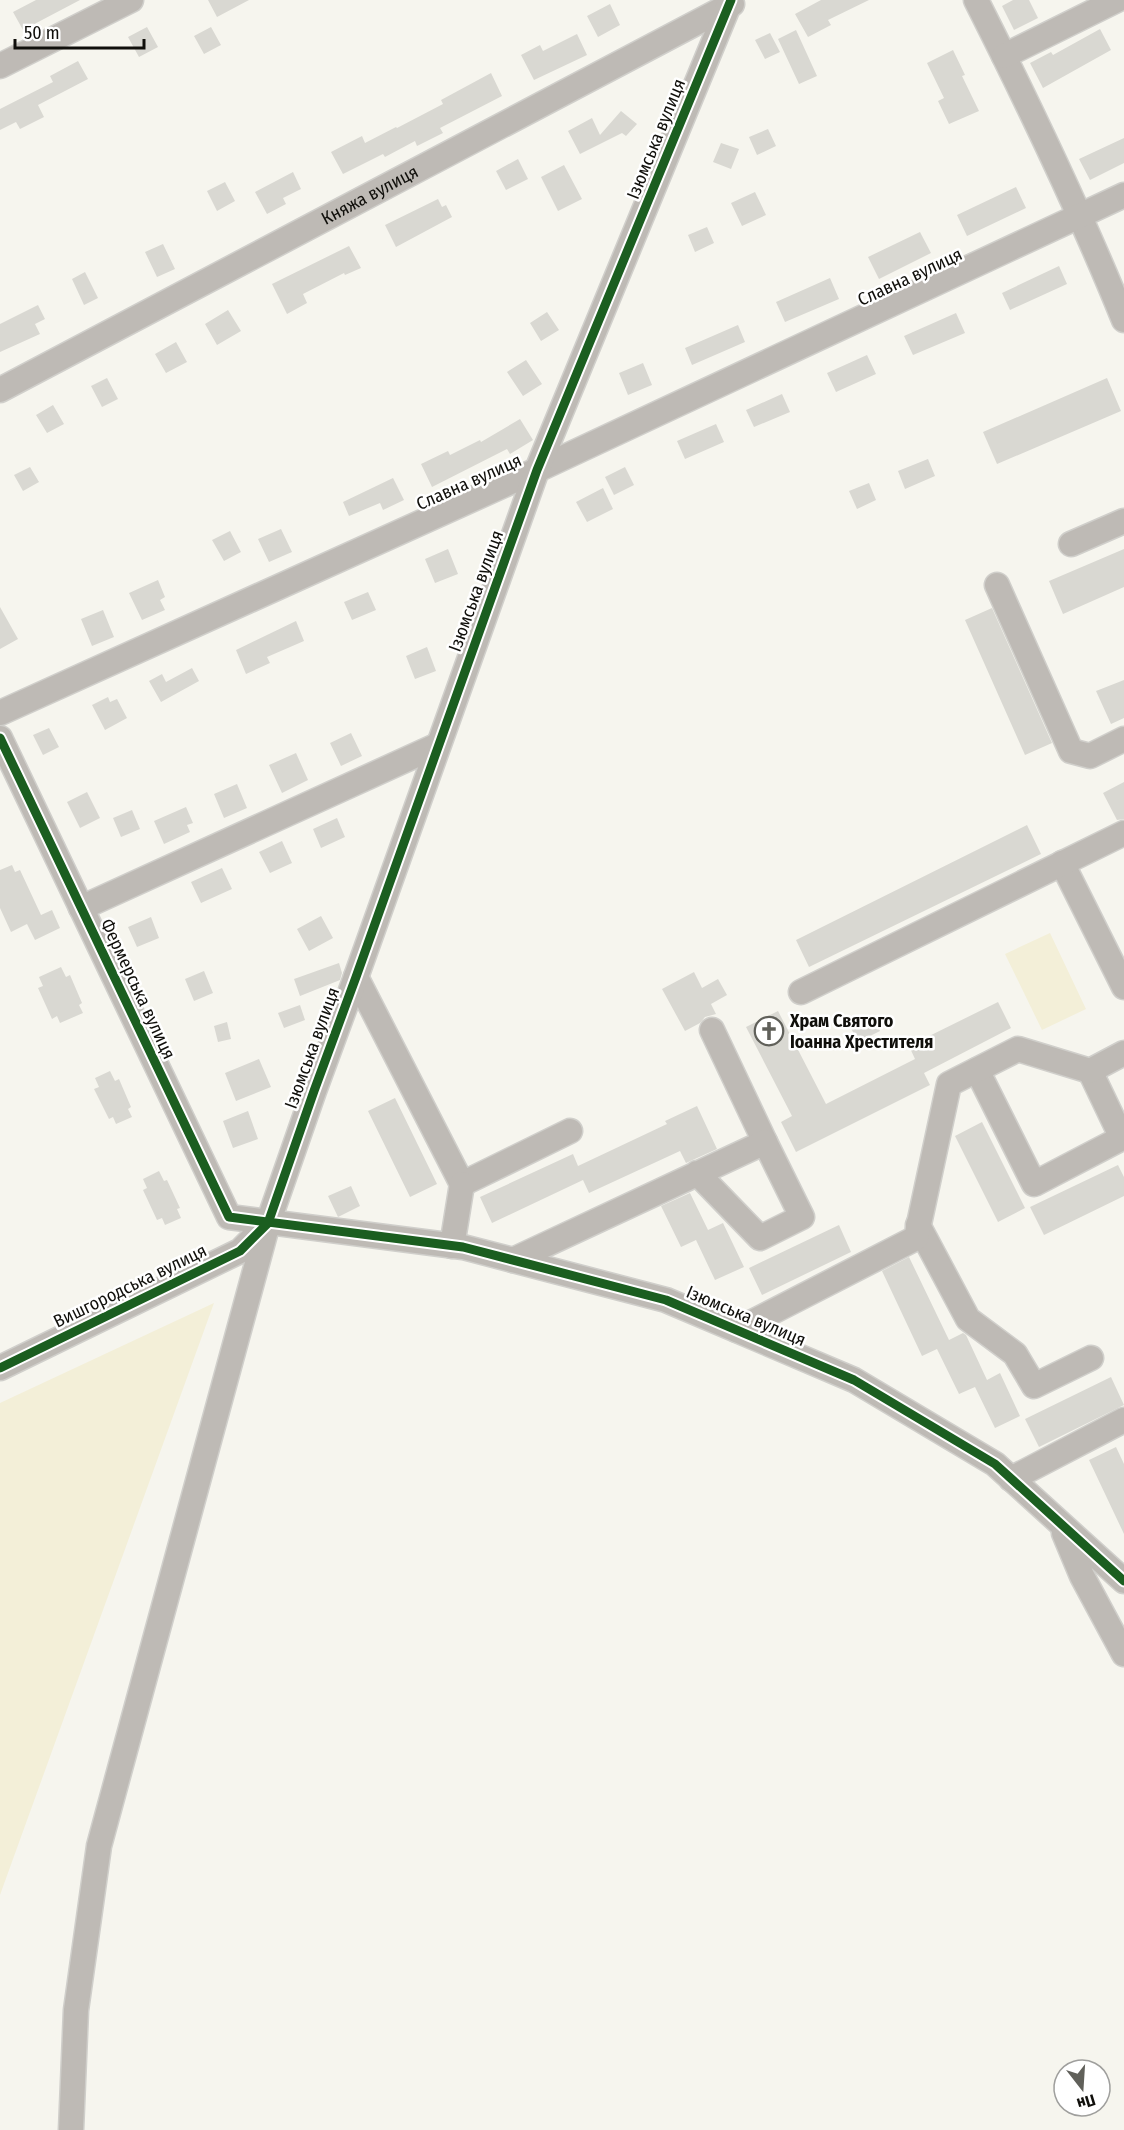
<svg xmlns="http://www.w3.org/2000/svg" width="1124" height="2130" viewBox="0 0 1124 2130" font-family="'Fira Sans Condensed',sans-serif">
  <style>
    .green { fill: #f3efd8 }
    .building { fill: #d9d8d2 }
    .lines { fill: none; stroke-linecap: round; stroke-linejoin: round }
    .minor-casing { stroke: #d0cfcb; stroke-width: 27 }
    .minor { stroke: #bebab5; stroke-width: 24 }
    .cycleway-casing { stroke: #fff; stroke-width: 13 }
    .cycleway { stroke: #1b5e20; stroke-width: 9 }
    .labels { text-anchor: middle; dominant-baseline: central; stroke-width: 5; stroke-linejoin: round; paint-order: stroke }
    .street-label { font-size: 18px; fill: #100f0b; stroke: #fff }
    .poi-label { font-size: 18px; font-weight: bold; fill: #100f0b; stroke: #fff; text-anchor: start }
  </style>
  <rect width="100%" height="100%" fill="#f6f5ee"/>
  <path class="green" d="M1050,933l36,76 -44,21 -37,-76z
    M214,1303l-214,592v-492z"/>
  <path class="building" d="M36,0h44l-57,30 -10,-18z
    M208,0h41l-32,17z
    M821,0h48l-41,20 3,5 -23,12 -13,-23z
    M1013,0h16l9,18 -24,12 -12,-24z
    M610,4l10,21 -22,12 -11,-21z
    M147,27l11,20 -19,10 -11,-20z
    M211,27l10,18 -17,9 -10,-18z
    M1100,29l11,21 -68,38 -13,-25 21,-11 2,3z
    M796,30l21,46 -18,8 -21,-45z
    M770,33l10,19 -15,7 -10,-19z
    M577,34l10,21 -53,25 -13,-25 19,-10 3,6z
    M953,50l12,25 -3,1 17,35 -30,13 -11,-23 6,-3 -17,-35z
    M78,61l10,18 -50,26 6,12 -24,12 -4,-7 -16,8v-21l53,-27 -3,-6z
    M491,73l11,23 -62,32 3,5 -26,13 -2,-5 -30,16 -2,-3 -40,20 -12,-22 31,-16 3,7 31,-16 1,1 46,-24 -2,-4z
    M621,111l16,13 -11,12 -4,-3 -42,21 -12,-23 24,-13 8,17z
    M768,129l8,17 -19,9 -8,-18z
    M1124,138v25l-34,17 -11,-21z
    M721,143l18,6 -8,20 -18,-7z
    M518,159l10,20 -22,11 -10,-19z
    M564,165l18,34 -24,12 -17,-34z
    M293,172l8,17 -18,9 3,6 -19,10 -12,-22z
    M225,182l10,19 -18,10 -10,-20z
    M1016,187l10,21 -59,28 -10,-21z
    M755,192l11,23 -24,11 -11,-23z
    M438,199l4,8 4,-2 6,12 -56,30 -11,-22z
    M707,227l7,16 -19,9 -7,-17z
    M920,232l11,21 -52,26 -11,-22z
    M163,244l12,25 -18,8 -12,-25z
    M349,246l12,22 -16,7 -1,-2 -41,21 4,9 -20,11 -15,-30z
    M1059,266l8,18 -57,26 -8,-17z
    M85,272l13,26 -14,7 -12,-26z
    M830,278l9,21 -54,23 -9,-20z
    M38,305l7,14 -10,5 5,10 -40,18v-28z
    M228,310l13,21 -24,14 -12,-21z
    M547,312l12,18 -18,11 -11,-18z
    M956,313l9,20 -52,22 -9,-19z
    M738,325l7,17 -53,23 -7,-17z
    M176,342l11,20 -21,11 -11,-19z
    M867,355l9,19 -40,18 -9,-19z
    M526,360l16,24 -19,12 -16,-24z
    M643,363l9,22 -24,10 -9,-22z
    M107,378l11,21 -16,8 -11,-21z
    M1107,378l14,33 -124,53 -14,-32z
    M782,394l8,18 -36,15 -8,-17z
    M53,405l11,19 -17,9 -11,-18z
    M520,419l13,21 -23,14 -3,-5 -75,38 -11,-23 27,-13 2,4 30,-15 1,2z
    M716,424l8,18 -39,17 -8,-18z
    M928,459l7,17 -30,13 -7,-18z
    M30,467l9,15 -16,9 -9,-16z
    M625,467l9,18 -20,10 -9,-18z
    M393,478l11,22 -21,10 -3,-7 -31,13 -6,-14z
    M869,483l7,17 -19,9 -8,-18z
    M603,488l10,21 -26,13 -11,-20z
    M281,529l11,23 -23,10 -11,-23z
    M230,531l11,21 -17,9 -12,-21z
    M448,549l10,25 -23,9 -10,-24z
    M1124,549v38l-61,27 -14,-33z
    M158,580l7,17 -5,3 5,10 -23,10 -13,-27z
    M368,592l8,18 -24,10 -8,-18z
    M0,607l18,32 -18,10z
    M992,608l60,135 -27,12 -60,-135z
    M103,610l11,27 -22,9 -11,-27z
    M296,621l8,20 -37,16 3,6 -24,11 -10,-24z
    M427,647l9,24 -21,8 -9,-23z
    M192,668l7,13 -38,21 -12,-21 13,-7 4,8z
    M1124,680v38l-13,6 -15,-33z
    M108,697l2,5 7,-3 10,19 -22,12 -13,-25z
    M49,728l10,19 -16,8 -10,-20z
    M351,733l11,23 -21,10 -11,-23z
    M296,753l12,27 -26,13 -13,-28z
    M1124,782v37l-7,1 -14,-27z
    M237,784l10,24 -23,10 -10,-24z
    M87,792l13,26 -20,10 -13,-26z
    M186,807l7,16 -6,2 3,7 -26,12 -10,-23z
    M132,810l8,19 -19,8 -8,-19z
    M337,818l8,19 -24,11 -8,-19z
    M1027,825l14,29 -232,113 -13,-27z
    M282,841l10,22 -22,10 -11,-21z
    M12,865l3,7 5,-2 21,45 11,-5 8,18 -25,12 -8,-16 -16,8 -11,-24v-38z
    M222,868l10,21 -31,14 -10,-21z
    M321,916l12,22 -24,13 -12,-22z
    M151,917l8,21 -22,9 -9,-20z
    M339,963l3,10 -2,7 -40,16 -6,-17z
    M61,967l5,10 4,-2 12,28 -3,2 4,8 -23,10 -3,-7 -5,3 -14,-31 5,-2 -4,-9z
    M204,971l9,22 -19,8 -9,-22z
    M694,972l8,16 16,-9 9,16 -16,9 5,10 -11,3 -5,6 -15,8 -23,-42z
    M998,1002l13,26 -87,45 6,12 -134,67 -15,-30 11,-6 -46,-89 32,-16 48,93 89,-45 -6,-13z
    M300,1005l5,15 -21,8 -6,-15z
    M873,1017l7,14 -22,11 -7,-14z
    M227,1022l4,17 -13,3 -4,-16z
    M259,1059l12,28 -35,14 -11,-28z
    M110,1071l5,10 4,-2 12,28 -3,2 4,8 -16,7 -3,-7 -4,2 -15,-30 5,-2 -4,-9z
    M395,1098l42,86 -27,13 -42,-86z
    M697,1106l20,43 -31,14 -6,-12 -91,42 -6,-13 -91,43 -12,-26 93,-43 5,12 89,-42 -2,-3z
    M248,1111l10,28 -25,9 -10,-27z
    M982,1122l43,86 -27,14 -43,-86z
    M1118,1165l6,12v19l-80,39 -14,-28z
    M159,1171l5,10 3,-1 13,28 -3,1 4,9 -16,7 -3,-7 -5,2 -14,-30 4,-2 -4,-9z
    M351,1186l9,20 -22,11 -10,-21z
    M690,1193l18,37 15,-7 21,44 -29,13 -19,-40 -15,7 -20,-41z
    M839,1225l12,27 -89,43 -13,-27z
    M909,1257l40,83 14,-7 3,2 21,45 13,-7 20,43 -25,12 -20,-41 -16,7 -22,-45 -15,7 -40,-85z
    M1111,1377l13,28 -85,42 -14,-28z
    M1116,1447l8,17v70l-35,-74z"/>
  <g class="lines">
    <g class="minor-casing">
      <g id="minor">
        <path d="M976,0c53,105 104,211 148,320"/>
        <path d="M1004,56l113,-56"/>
        <path d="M0,66l131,-66"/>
        <path id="s1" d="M0,390l732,-386"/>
        <path d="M1071,544l53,-23"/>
        <path d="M997,585l74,166 19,5 34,-17"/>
        <path d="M0,713l537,-243 587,-275"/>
        <path d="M0,738l229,479 234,30 203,53 188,80 141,84 129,117"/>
        <path d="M1062,863l62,124"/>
        <path d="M81,908l357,-163"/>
        <path d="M356,977l106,207 108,-53"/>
        <path d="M801,992l323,-159"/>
        <path d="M712,1030l53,112"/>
        <path d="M977,1070l57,114 88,-46 -32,-67"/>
        <path d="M918,1225l50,94 47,35 19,32 57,-28"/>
        <path d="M452,1246l10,-62"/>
        <path d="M513,1260l252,-118 37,75 -42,21 -63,-65"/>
        <path d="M737,1330l179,-92 33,-154 69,-35 72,22 34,-18"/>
        <path d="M0,1368l240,-117 28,-28"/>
        <path d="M1011,1479l113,-59"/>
        <path d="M1064,1533l18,43 42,78"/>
        <path d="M71,2130l5,-120 23,-164 169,-623 46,-132 42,-114 181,-507 194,-470"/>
      </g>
    </g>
    <use href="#minor" class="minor"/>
    <g class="cycleway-casing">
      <path id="cycleway" d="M0,738l229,479 234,30 203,53 188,80 141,84 129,117
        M0,1368l240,-117 28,-28 46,-132 42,-114 181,-507 194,-470"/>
    </g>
    <use href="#cycleway" class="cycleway"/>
  </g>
  <defs>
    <g id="church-ring" transform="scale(1.5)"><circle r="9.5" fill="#fff" stroke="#60605a" stroke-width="1.5"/><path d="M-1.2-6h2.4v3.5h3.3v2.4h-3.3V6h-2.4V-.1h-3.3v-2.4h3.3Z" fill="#60605a"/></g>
  </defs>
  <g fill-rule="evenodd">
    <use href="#church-ring" x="769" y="1031"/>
  </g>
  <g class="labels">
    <g class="street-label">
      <text transform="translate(656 139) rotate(-68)">Ізюмська вулиця</text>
      <text stroke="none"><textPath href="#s1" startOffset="418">Княжа вулиця</textPath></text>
      <text transform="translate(910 277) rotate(-25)">Славна вулиця</text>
      <text transform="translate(469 482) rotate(-24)">Славна вулиця</text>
      <text transform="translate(476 591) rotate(-70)">Ізюмська вулиця</text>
      <text transform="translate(138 989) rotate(65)">Фермерська вулиця</text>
      <text transform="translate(312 1048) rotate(-70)">Ізюмська вулиця</text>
      <text transform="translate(130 1286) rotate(-26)">Вишгородська вулиця</text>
      <text transform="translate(746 1316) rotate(23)">Ізюмська вулиця</text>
    </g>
    <g class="poi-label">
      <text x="790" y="1021">Храм Святого<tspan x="790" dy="21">Іоанна Хрестителя</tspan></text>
    </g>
  </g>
  <g transform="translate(1082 2088) rotate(163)"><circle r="28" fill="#ffffff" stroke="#9f9f9d" stroke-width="1.5"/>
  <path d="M0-4.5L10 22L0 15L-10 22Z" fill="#60605a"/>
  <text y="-9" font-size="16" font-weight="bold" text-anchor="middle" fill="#100f0b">Пн</text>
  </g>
  <path d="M15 39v9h129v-9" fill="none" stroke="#100f0b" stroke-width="3"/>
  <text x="24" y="39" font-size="18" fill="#100f0b" stroke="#ffffff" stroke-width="4.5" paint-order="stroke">50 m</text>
</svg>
